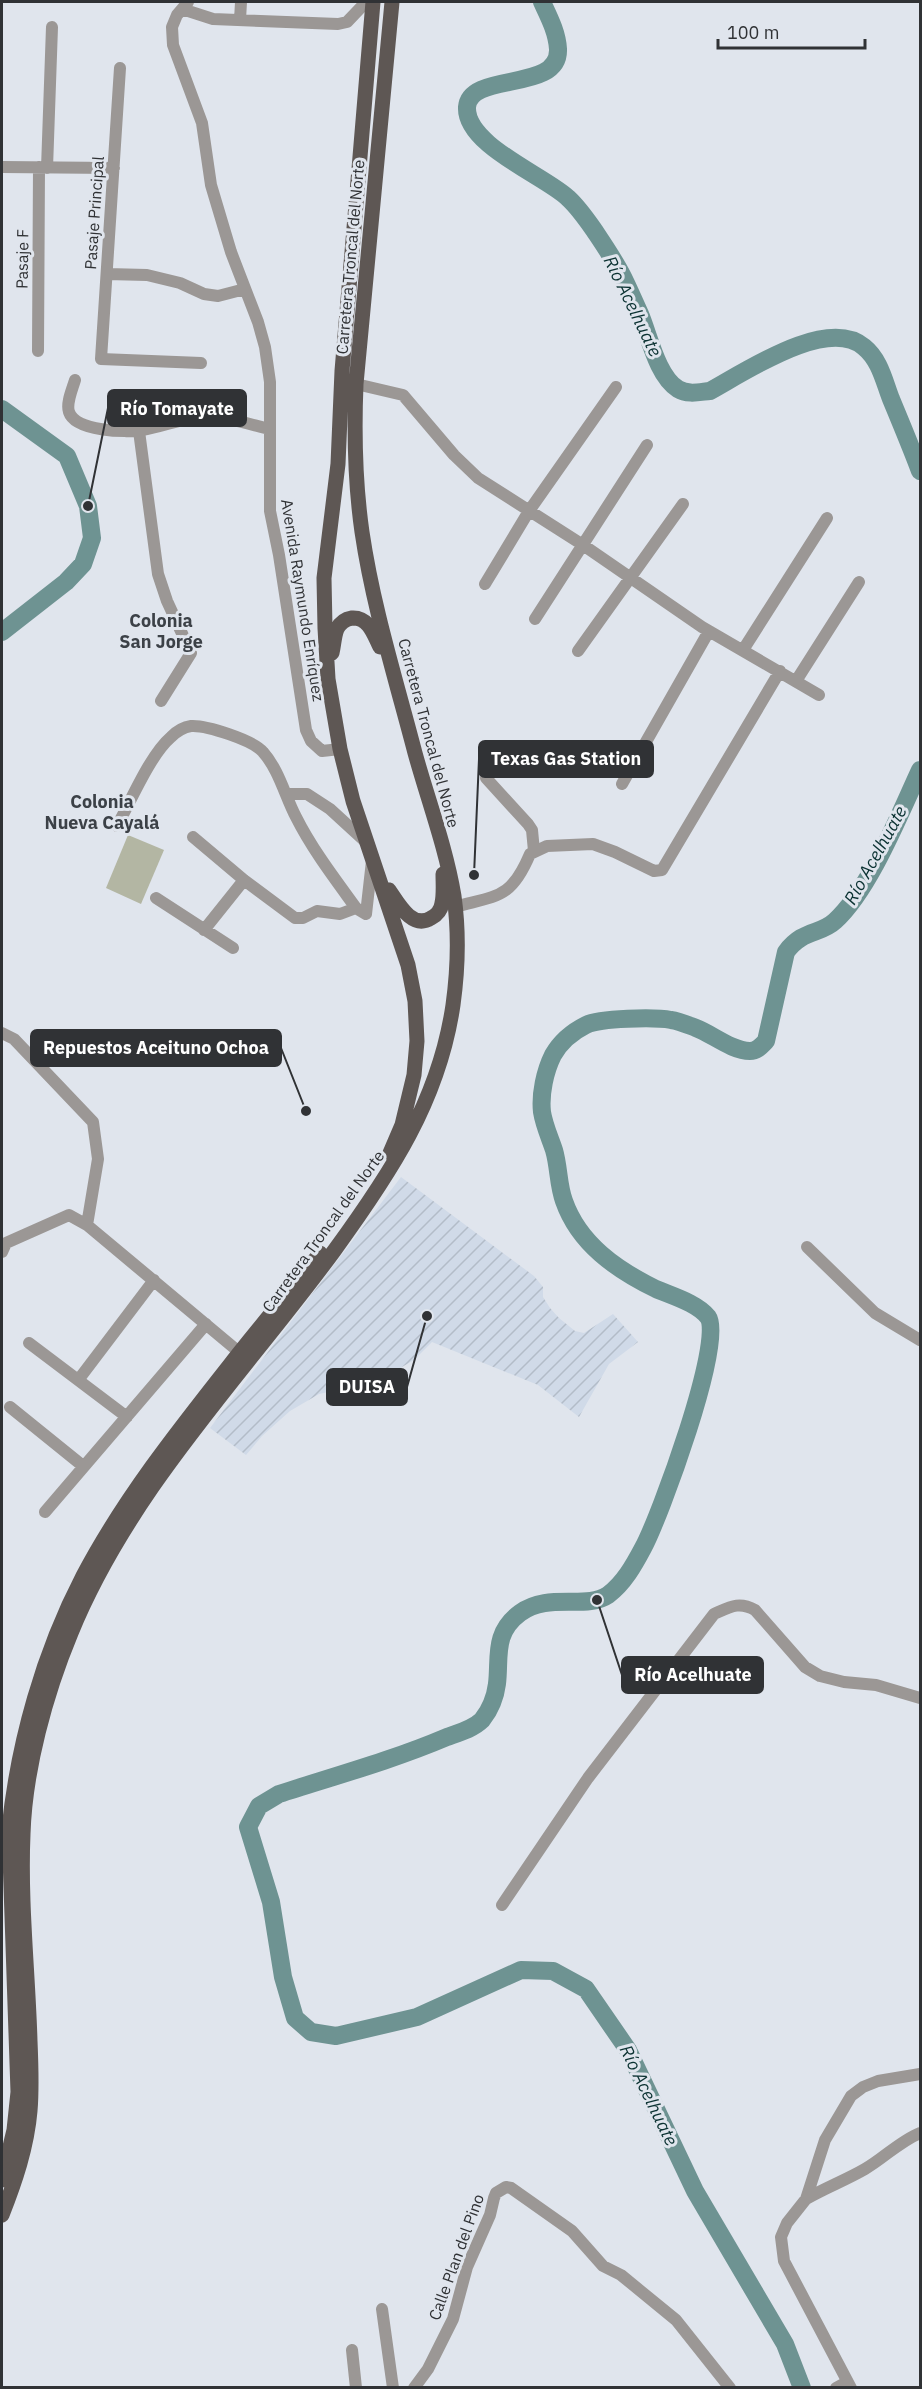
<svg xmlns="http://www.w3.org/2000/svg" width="922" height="2389" viewBox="0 0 922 2389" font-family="'IBM Plex Sans',sans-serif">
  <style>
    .industrial { fill: url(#industrial-furrows) }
    .green { fill: #b3b6a3 }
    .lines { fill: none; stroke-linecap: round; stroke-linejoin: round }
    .river { stroke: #6e9392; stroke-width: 18 }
    .minor { stroke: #9b9795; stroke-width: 12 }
    .major { stroke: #5e5754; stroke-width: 15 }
    .labels { text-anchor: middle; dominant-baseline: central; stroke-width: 6; stroke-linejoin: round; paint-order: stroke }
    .street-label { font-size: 16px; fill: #303235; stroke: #e0e5ed }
    .water-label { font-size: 18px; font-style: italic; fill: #0b3232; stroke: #e0e5ed }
    .neighbourhood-label { font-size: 18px; font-weight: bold; fill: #3c4147; stroke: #e0e5ed }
    .leader { fill: none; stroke: #303235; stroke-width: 2 }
    .callout-dot { fill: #303235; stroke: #e0e5ed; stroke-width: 2 }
    .callout { fill: #303235; stroke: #303235; stroke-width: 2 }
    .callout-label { font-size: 18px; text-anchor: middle; font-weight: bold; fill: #fff }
  </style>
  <defs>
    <pattern id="industrial-furrows" width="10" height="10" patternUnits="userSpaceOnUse" patternTransform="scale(1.5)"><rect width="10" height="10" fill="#d0dae8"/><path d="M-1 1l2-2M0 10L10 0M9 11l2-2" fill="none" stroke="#b3bcc8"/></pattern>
  </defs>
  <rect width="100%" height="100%" fill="#e0e5ed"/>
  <path class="industrial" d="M401,1177l133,99 9,11v10l7,11 9,10 16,13 9,2 29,-19 25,28 -29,22 -30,53 -41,-32 -106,-43 -18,18 -19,11 -43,16 -33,7 -29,17 -28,25 -16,19 -36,-27z"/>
  <path class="green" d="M128,835l36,15 -23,54 -35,-16z"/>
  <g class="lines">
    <path class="river" d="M542,2c7,15 15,30 16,47 2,44 -88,22 -91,58 -2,38 78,69 101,91 10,9 19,22 26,32 10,15 21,31 29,47 6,12 11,24 17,37 9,21 17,62 38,75 10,6 21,3 32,2 35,-19 117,-75 154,-44 16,13 20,34 27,52 10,24 20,48 29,72
      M2,409l65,47 21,50 4,32 -9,26 -17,18 -64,50
      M802,2388l-17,-44 -90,-153 -67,-141 -42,-61 -33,-18 -32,-1 -104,47 -81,19 -25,-4 -16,-14 -12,-41 -12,-75 -23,-75 11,-21 20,-12c56,-18 114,-34 168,-57 11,-4 26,-8 35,-17 4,-5 8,-12 10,-17 14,-33 -6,-65 28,-90 28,-21 66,-3 88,-18 16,-12 26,-30 35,-47 16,-29 82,-208 65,-231 -11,-14 -36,-21 -52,-28 -39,-19 -77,-45 -92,-88 -6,-16 -5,-34 -10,-51 -4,-12 -10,-25 -12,-38 -2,-18 3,-41 11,-57 8,-14 19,-23 33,-30 14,-7 69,-8 85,-5 8,1 17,5 25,8 16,6 36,23 54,23 7,0 11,-5 16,-10l20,-89c17,-23 34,-17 49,-31 35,-32 65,-108 85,-151"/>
    <path class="minor" d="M188,2l-11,13 -5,12 1,18 29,78 9,62 20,67 27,70 7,25 5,35v129l9,44 27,175 5,11 11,10 18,-2
      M182,9l31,10 125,5 9,-2 19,-20
      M240,20l1,-18
      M120,68l-19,291 100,4
      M2,167l112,1
      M47,168l5,-141
      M107,274l40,1 33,8 24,11 14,2 27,-7
      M38,351l1,-184
      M75,380c-3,10 -9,23 -6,32 6,19 57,21 73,18 20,-3 40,-12 59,-13 23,-1 47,7 69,12
      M356,384l47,11 51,60 24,23 105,67 119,82 117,68
      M139,431l19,143 9,27 24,52 -30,48
      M485,584l44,-73 87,-124
      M535,619l112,-174
      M743,650l84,-132
      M578,651l105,-147
      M796,681l63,-99
      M486,778l42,46 4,6 2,21
      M622,784l87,-153
      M286,794h21l23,15 36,33
      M117,826c14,-25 33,-71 54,-89 5,-5 13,-10 20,-11 15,-1 62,14 72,26 16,18 22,44 33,65 16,32 39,62 60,91l10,6 6,-53
      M193,837l51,43 51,38h8l14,-7 23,3 16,-6
      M156,898l77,50
      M455,907c43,-12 56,-8 75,-53l17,-8 46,-2 22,8 39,19 8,-1 118,-199
      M204,930l40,-50
      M2,1033l12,6 79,83 5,37 -11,66
      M807,1247l68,66 45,27
      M2,1252l4,-9 63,-28 18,10 152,127
      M29,1343l98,74
      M79,1379l75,-99
      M10,1407l73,59
      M45,1512l161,-188
      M502,1905l86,-127 126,-164c16,-7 25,-13 41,-4l50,57 15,9 24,6 32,3 44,13
      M806,2199c19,-11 40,-19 59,-30 19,-11 35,-28 55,-36
      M382,2309l11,79
      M352,2350l4,38
      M414,2388l14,-19 25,-50 14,-52 23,-52 4,-17 2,-5 10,-6 5,1 61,43 31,35 18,9 55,45 54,68
      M836,2388l11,-6
      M851,2388l-67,-127 -3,-24 6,-14 19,-24 19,-59 26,-44 12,-9 15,-6 42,-7"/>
    <path class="major" d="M373,2l-31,369 -4,93 -14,114 1,50 3,51 12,70 13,52 55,164 7,36 2,40 -3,34 -12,50 -12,28
      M332,653c2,-8 2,-17 5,-24 3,-6 9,-10 15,-11 17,-1 22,17 28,29
      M389,890c9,13 23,40 42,28 6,-3 10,-8 11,-15 2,-9 1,-19 1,-29
      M2,2180l12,-50 4,-38 -9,-264c9,-86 34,-175 74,-252 42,-80 101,-153 157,-224 26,-33 54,-65 80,-99
      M2,2215c13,-33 25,-68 28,-104 2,-23 1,-47 0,-70 -2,-69 -10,-138 -7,-207 2,-65 23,-141 48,-201 59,-144 172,-258 263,-382 56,-77 105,-150 119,-246 5,-36 6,-73 1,-109 -8,-48 -26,-96 -39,-143 -19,-73 -42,-146 -53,-221 -7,-49 -8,-99 -6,-148l36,-382"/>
  </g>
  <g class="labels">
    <g class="street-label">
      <text transform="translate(94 213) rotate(-86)">Pasaje Principal</text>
      <text transform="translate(350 257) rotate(-85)">Carretera Troncal del Norte</text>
      <text transform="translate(22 259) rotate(-89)">Pasaje F</text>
      <text transform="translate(303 600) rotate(81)">Avenida Raymundo Enríquez</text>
      <text transform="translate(429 733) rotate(75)">Carretera Troncal del Norte</text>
      <text transform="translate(323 1231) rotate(-54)">Carretera Troncal del Norte</text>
      <text transform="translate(456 2257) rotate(-70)">Calle Plan del Pino</text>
    </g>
    <g class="water-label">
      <text transform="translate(633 306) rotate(64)">Río Acelhuate</text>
      <text transform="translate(875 855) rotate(-61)">Río Acelhuate</text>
      <text transform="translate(649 2095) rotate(64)">Río Acelhuate</text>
    </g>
    <g class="neighbourhood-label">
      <text x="161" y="620">Colonia<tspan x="161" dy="21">San Jorge</tspan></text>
      <text x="102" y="801">Colonia<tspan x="102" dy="21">Nueva Cayalá</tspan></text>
    </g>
  </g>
  <path class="leader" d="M88 506L108 408M474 875L479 759M306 1111L281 1048M427 1316L407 1387M597 1600L622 1675"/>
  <g class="callout-dot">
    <circle cx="88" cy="506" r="6"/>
    <circle cx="474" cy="875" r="6"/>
    <circle cx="306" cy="1111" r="6"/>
    <circle cx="427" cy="1316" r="6"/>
    <circle cx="597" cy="1600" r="6"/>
  </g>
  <g class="callout">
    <rect x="108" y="390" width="138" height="36" rx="6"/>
    <rect x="479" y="741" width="174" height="36" rx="6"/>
    <rect x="31" y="1030" width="250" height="36" rx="6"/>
    <rect x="327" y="1369" width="80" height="36" rx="6"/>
    <rect x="622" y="1657" width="141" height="36" rx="6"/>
  </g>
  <g class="callout-label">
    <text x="177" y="415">Río Tomayate</text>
    <text x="566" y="765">Texas Gas Station</text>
    <text x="156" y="1054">Repuestos Aceituno Ochoa</text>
    <text x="367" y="1393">DUISA</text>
    <text x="693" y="1681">Río Acelhuate</text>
  </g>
  <rect width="922" height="2389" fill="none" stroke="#303235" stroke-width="6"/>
  <path d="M718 39v9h147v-9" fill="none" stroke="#303235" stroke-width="3"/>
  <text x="727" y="39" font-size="18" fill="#303235" stroke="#e0e5ed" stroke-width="4.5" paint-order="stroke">100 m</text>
</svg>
